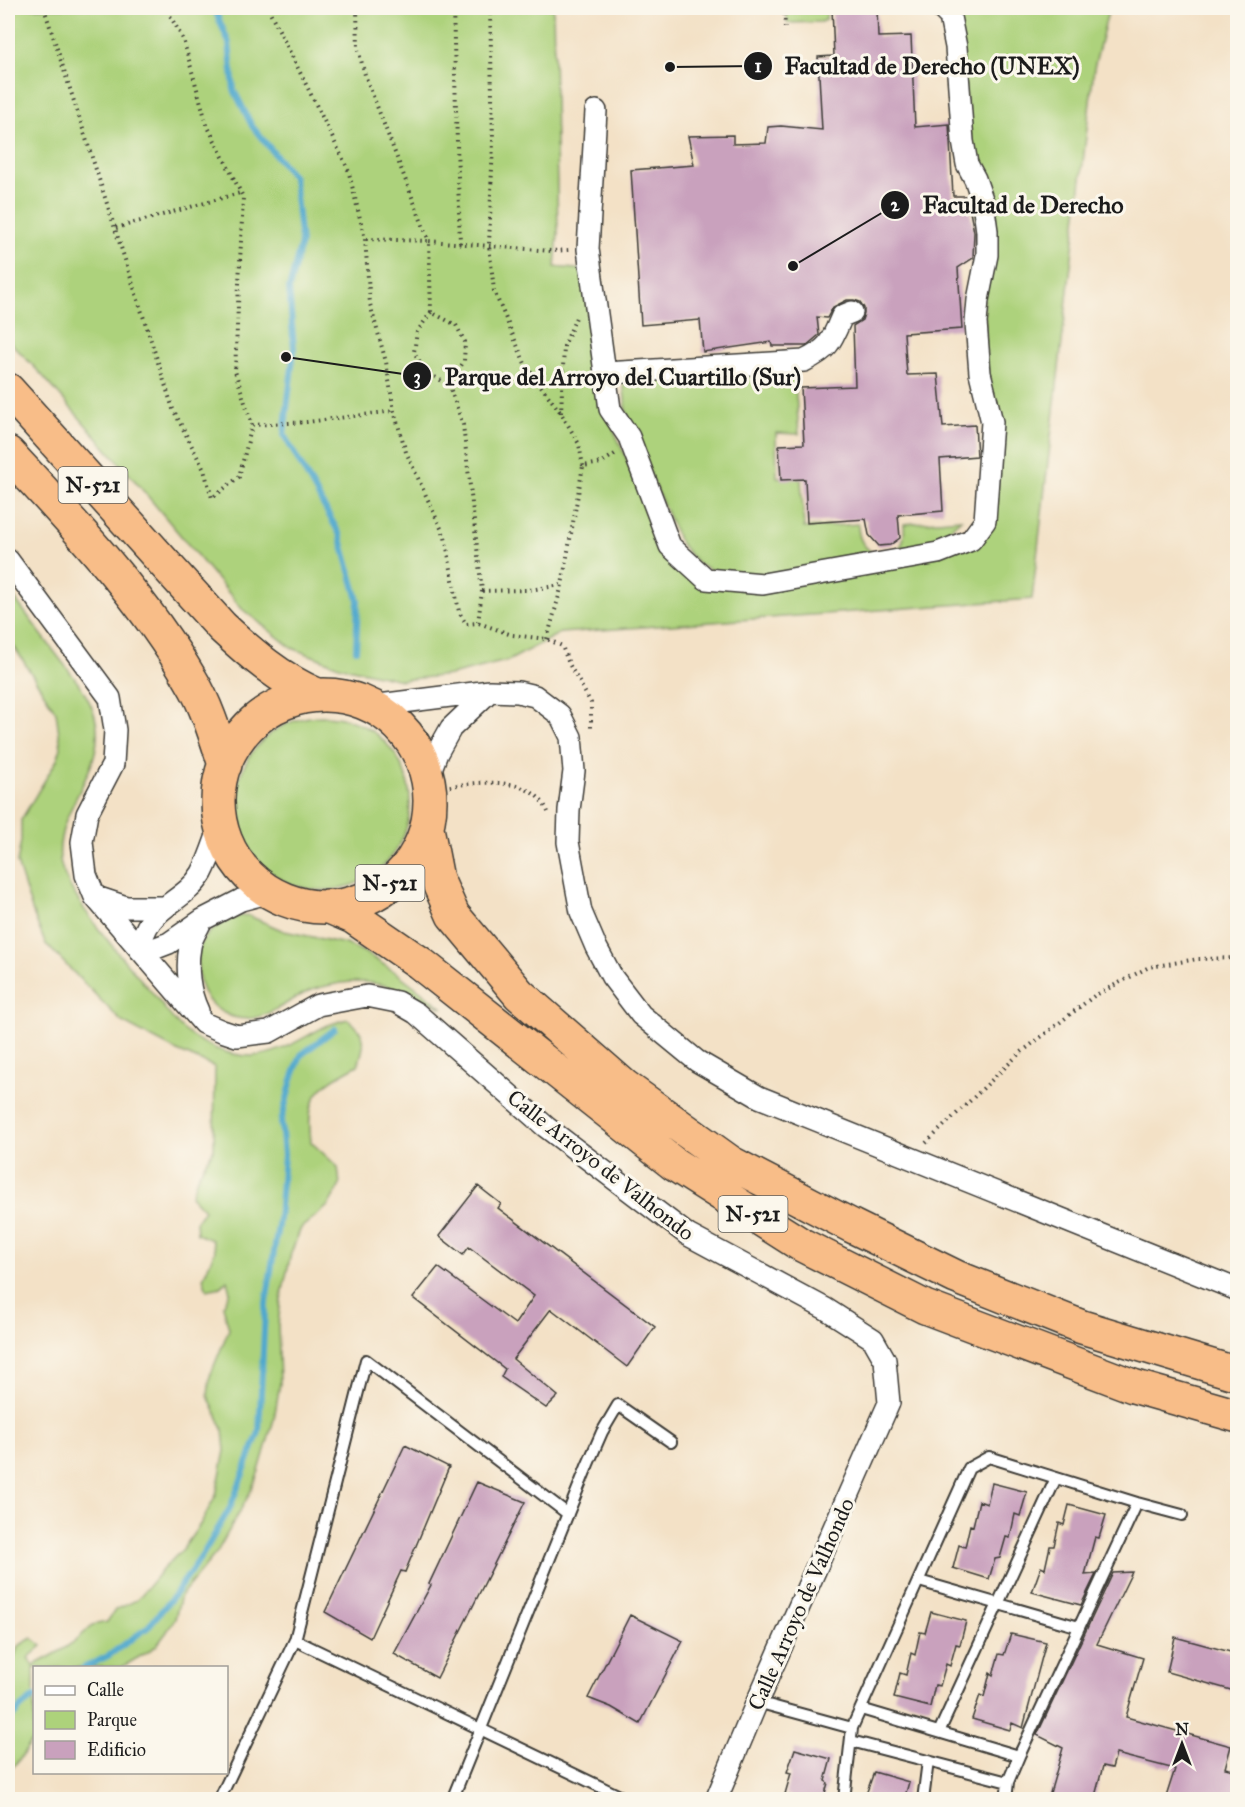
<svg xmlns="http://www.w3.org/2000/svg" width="1245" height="1807" viewBox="0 0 1245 1807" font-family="'IM FELL Great Primer',serif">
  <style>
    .green { fill: #add27b; stroke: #64774c; stroke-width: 1.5 }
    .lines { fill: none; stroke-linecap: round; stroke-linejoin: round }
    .stream { stroke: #50a8cd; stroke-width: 6 }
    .building { fill: #c9a1bd }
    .service-casing { stroke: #3c3a36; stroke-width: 14 }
    .minor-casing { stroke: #3c3a36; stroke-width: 24 }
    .trunk-casing { stroke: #3c3a36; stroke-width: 36 }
    .path { stroke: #3c3a36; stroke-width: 4; stroke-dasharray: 1.5 4.5; stroke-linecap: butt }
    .service { stroke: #fff; stroke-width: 10 }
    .minor { stroke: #fff; stroke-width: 21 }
    .trunk { stroke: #f8bd88; stroke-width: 33 }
    .labels { text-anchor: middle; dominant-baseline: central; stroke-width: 6; stroke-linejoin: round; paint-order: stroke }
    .shield { fill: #fbf7ec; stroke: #5f5e5a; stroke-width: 1.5 }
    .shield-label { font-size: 21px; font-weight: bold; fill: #1c1c1c }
    .street-label { font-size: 22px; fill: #1c1c1c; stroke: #fbf7ec }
    .leader { fill: none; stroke: #1c1c1c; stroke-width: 2 }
    .callout-dot { fill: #1c1c1c; stroke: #fbf7ec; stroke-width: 2 }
    .mark-label { font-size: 18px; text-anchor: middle; font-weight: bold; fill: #fff }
    .callout-label { font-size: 24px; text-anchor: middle; font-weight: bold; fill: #1c1c1c; stroke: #fbf7ec; stroke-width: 6; stroke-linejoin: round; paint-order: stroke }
  </style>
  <rect width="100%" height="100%" fill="#fbf7ec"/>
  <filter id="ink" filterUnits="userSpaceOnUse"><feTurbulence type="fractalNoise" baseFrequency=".0167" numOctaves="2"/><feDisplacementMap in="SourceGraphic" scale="12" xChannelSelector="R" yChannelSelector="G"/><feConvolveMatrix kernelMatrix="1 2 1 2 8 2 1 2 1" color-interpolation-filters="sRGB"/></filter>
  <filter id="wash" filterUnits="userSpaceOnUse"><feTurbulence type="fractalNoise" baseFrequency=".008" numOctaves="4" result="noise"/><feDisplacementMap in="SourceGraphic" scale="24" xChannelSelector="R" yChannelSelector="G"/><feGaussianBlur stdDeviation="1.35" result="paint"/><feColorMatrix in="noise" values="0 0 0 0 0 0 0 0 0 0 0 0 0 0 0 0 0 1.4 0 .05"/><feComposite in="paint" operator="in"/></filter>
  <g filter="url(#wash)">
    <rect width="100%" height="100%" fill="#f3e1c6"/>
    <path class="green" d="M8,8h545l5,226 -3,33 30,3 18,135 63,145 43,37 247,-40 34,-39 -6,-206 -17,-195 -12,-99h154l-15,60 -62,531 -472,34 -50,27 -59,15 -50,5 -62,-14 -47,-18 -50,-39 -107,-128 -94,-107 -33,-34z
      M787,8h40l-1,12 -5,2 -34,1z
      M794,367l5,67 -23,-1 1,44 24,1 3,50 54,-4c0,15 5,23 18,31 23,-1 30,-8 28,-31l57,-5 -20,18 -21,15 -150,23 -48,-1 -24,-10 -18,-21 -43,-99 -11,-34 -3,-31z
      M8,589c16,22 32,44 49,66 14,19 31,37 38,61 14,54 -40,91 -35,143 4,36 70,108 95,137 9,11 18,26 30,35 18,14 43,25 66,25 29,-1 50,-18 75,-30 7,-3 15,-5 22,-7 19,15 18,24 10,46 -39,21 -53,29 -47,77l27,25 2,18 -12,21 -27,22 -10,25 -10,46 -3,26 2,58 -6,36 -15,52 -10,24 -32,57 -36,43 -6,24 -9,14 -9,12 -11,8 -24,14 -88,1v70l-12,18 -14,17v-104l4,-5 6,-18 14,-8 10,8 -14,12 6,7c22,-11 41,-21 58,-40l15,-3 8,-12 22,-10 25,-30 21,-21 18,-26 15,-28 9,-44 -2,-22 -15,-33 2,-20 19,-47 -6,-23 7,-14 -3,-12 -6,7 -14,3 -4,-12 12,-27 -3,-11 -15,-6 -1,-12 8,-12 -13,-14 7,-21 16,-26 1,-82 -40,-17 -53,-28 -77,-79 -13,-33 -15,-47 4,-22v-21l36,-60 4,-12 -5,-36 -48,-75z
      M236 803a87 87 0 1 1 174 0a87 87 0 1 1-174 0Z
      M247,915l37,16 62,13 18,8 33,21 46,35c-32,-15 -65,-30 -101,-25 -11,2 -24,4 -35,9 -25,12 -50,36 -79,23 -24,-10 -31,-31 -30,-55 1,-4 0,-10 2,-14 8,-18 28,-29 47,-31z"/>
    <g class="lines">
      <path class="stream" d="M214,8l15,35 5,47 18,36 42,52 7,65 -12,46 5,60 -10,86 56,100 18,65 -2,50
        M83,1668l25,-12 39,-28 25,-30 31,-44 27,-46 29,-76 6,-122 14,-91 5,-64 -3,-33 11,-43 9,-24 34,-26
        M8,1722l12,-14 14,-11"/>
    </g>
    <g id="blocks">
      <path class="building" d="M832,8h45l1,29 33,-1 4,91 34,-3 4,72h14l7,36 -1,26 -15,10 4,61 -58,4 3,42 31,-1 5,53 32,-2 2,31 -37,3 3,52 -45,4 2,23 -10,7 -11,1 -10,-11 -3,-16 -59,4 -2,-44 -24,1 -2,-35 25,-1 -3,-56 54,-2 -2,-60 9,-6 2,-6v-6l-4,-6 -6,-2h-7l-14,7 -6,11 -10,-1 2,18 -13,11h-34l-1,-4 -68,10 -3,-32 -59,5 -10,-155 63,-5 -6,-29 45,-1v9l33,-1 2,-16 13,-1 41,4 -4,-73 16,-1z
        M478,1186l23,18 -3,4 157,119 -28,40 -76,-58 -38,50 45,37 -12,12 -45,-31 4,-8 -92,-71 25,-31 77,57 19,-28 -65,-49 -6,8 -24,-19z
        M405,1445l44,22 -44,105 -4,-1 -31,67 -45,-26z
        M477,1482l48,20 -88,176 -43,-24 37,-69 -2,-1z
        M992,1483l35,9 -7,24 -5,-2 -5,24 -4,-1 -6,21 -5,1 -6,20 -36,-11 6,-23 6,2 5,-22 3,1 6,-25 8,3z
        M1069,1505l37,10 -7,23 -4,-1 -10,38 11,-1 -15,31 -49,-13 9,-25 4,2 5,-23h4l5,-23 5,2z
        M1132,1572l-35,72 46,14 -17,59 105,29 -6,22 13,3v29h-73l10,-31 -59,-15 -4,14 -9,-2 -9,34h-46l15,-52 -26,-13 76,-162z
        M931,1612l35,9 -6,24 -4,-1 -6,22 -4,-2 -6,22 -5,-1 -5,22 -36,-9 6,-25 6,2 5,-22 4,2 5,-23 5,1z
        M630,1615l53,26 -43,83 -29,-17 -23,-9z
        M1011,1634l35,8 -23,86 -11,-5 -2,7 -38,-11 8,-24 4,2 6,-24 3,2 6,-21 5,1z
        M1175,1637l63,17v38l-71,-20z
        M795,1749l36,10 -6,22 3,2 -5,17h-33l1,-4 -6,-2 6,-21 -4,-1z
        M874,1772l35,10 -5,18h-40z"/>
    </g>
  </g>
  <g filter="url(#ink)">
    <use href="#blocks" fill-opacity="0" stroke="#3c3a36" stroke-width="1.5"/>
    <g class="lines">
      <g class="service-casing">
        <path id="service" d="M919,1581l160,46
          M295,1640l333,160
          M757,1702l95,26
          M861,1709l158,47
          M939,1732l117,-254
          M851,1741l157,41
          M219,1800l76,-160 71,-280 202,154
          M452,1800l136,-336 14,-32 16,-27 53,37
          M844,1800l8,-72 117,-260 20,-11 148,46 45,12
          M923,1800l5,-39
          M1006,1800l2,-18 11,-26 118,-253"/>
      </g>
      <g class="minor-casing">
        <path id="minor" d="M596,111l-8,138 22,160 19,28 41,109 36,33 57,5 175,-31 33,-13 14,-19 7,-99 -12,-49 -4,-50 2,-23 9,-45v-24l-4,-29 -8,-23 -8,-15 -4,-23 -7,-94 -6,-30 -9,-9
          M605,373l199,-12c26,-13 27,-19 38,-45l10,-4
          M8,560l102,138 5,32 -2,34 -26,50 -5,28 4,33 9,22 108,126 19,8 15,5 32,-4 49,-27 49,-9 30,6 19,11 130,114 142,108 138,74 47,30 12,21 4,43 -132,299 -41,98
          M371,706l119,-15 28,1 17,4 25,19 11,22 3,34 -5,39 -1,32 13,70 15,35 16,30 29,38 56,46 62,36 479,193
          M428,777l9,-24 14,-25 39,-37
          M96,897l30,10h37
          M140,950c5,-45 43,-45 62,-77 8,-15 13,-33 19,-48
          M140,950l16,-2 13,-5 33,-23 39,-20 30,-8
          M198,1011c-9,-19 -12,-43 -8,-64 1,-9 8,-18 11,-26"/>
      </g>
      <g class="trunk-casing">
        <path id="trunk" d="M8,390l214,237c29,27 58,52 95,68
          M8,453c64,69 136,145 183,227 16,26 25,57 34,85
          M218 801a106 106 0 1 1 212 0a106 106 0 1 1-212 0Z
          M427,828l10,51 16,36 66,79 105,92 107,77 121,63 104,51 126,50 156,47
          M327,906l26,11 67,46 254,201 126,80 125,63 208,79 105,30"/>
      </g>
      <path class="path" d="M44,8l129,401 31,61 8,28 27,-21 13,-52 -17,-54 8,-174 -36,-72 -24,-86 -17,-31
        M268,8l80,161 17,70 5,65 16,58 8,49 12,41 39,85 14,75 7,12 12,-1 4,-32 -19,-166 -14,-40 15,-24 1,-19 -9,-17 -25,-13 -2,-71 -64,-2
        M357,8l1,41 7,26 64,166 122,10 18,-1
        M453,8l7,236
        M490,8l3,133 -4,104 5,46 32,75 35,47 18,31 4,22
        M784,8l1,21
        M116,228l124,-35
        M431,312l-14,20 -3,20 12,20 23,13
        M561,413l3,-67 13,-31
        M252,425l55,-3 87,-11
        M482,591l47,-1 33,-5
        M479,623l33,12 35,4 15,7 7,18 22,39v27
        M547,639l15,-54 21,-119 18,-3 14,-9
        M444,787c34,-5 88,-13 104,25
        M926,1143l93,-89 75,-58 55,-29 49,-8 40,-1"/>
      <use href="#service" class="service"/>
      <use href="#minor" class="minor"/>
      <use href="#trunk" class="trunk"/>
    </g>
  </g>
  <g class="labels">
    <g class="shield">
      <rect x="58.5" y="467" width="69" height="36" rx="4.5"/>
      <rect x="355.5" y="865" width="69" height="36" rx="4.5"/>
      <rect x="718.5" y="1196" width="69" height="36" rx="4.5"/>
    </g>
    <g class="shield-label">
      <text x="93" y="485">N-521</text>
      <text x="390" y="883">N-521</text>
      <text x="753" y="1214">N-521</text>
    </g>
    <g class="street-label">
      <text transform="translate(601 1165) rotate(38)">Calle Arroyo de Valhondo</text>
      <text transform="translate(801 1604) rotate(-66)">Calle Arroyo de Valhondo</text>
    </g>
  </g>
  <path class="leader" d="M670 67L758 66M793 266L895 205M286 357L417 376"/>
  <g class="callout-dot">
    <circle cx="670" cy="67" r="6"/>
    <circle cx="793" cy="266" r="6"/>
    <circle cx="286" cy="357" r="6"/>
    <circle cx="758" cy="66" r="15"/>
    <circle cx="895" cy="205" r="15"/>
    <circle cx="417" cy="376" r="15"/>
  </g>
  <g class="mark-label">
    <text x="758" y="72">1</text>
    <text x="895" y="211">2</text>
    <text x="417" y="383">3</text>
  </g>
  <g class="callout-label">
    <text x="932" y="74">Facultad de Derecho (UNEX)</text>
    <text x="1023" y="213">Facultad de Derecho</text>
    <text x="623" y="385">Parque del Arroyo del Cuartillo (Sur)</text>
  </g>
  <rect width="1245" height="1807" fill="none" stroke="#fbf7ec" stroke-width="30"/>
  <rect x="33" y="1666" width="195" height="108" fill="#fbf7ec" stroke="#a29f99" stroke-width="1.5"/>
  <rect x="45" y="1686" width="30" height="9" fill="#ffffff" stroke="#a29f99" stroke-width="1.5"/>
  <text x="87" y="1696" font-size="18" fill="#1c1c1c">Calle</text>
  <rect x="45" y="1711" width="30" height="18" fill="#add27b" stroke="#a29f99" stroke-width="1.5"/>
  <text x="87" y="1726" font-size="18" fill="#1c1c1c">Parque</text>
  <rect x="45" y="1741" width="30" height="18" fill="#c9a1bd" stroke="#a29f99" stroke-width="1.5"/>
  <text x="87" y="1756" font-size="18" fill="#1c1c1c">Edificio</text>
  <g transform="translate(1182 1744)" stroke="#fbf7ec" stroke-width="4.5" paint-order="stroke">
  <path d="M0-4.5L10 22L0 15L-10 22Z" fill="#1c1c1c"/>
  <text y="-9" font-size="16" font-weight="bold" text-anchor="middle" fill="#1c1c1c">N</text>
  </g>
</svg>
